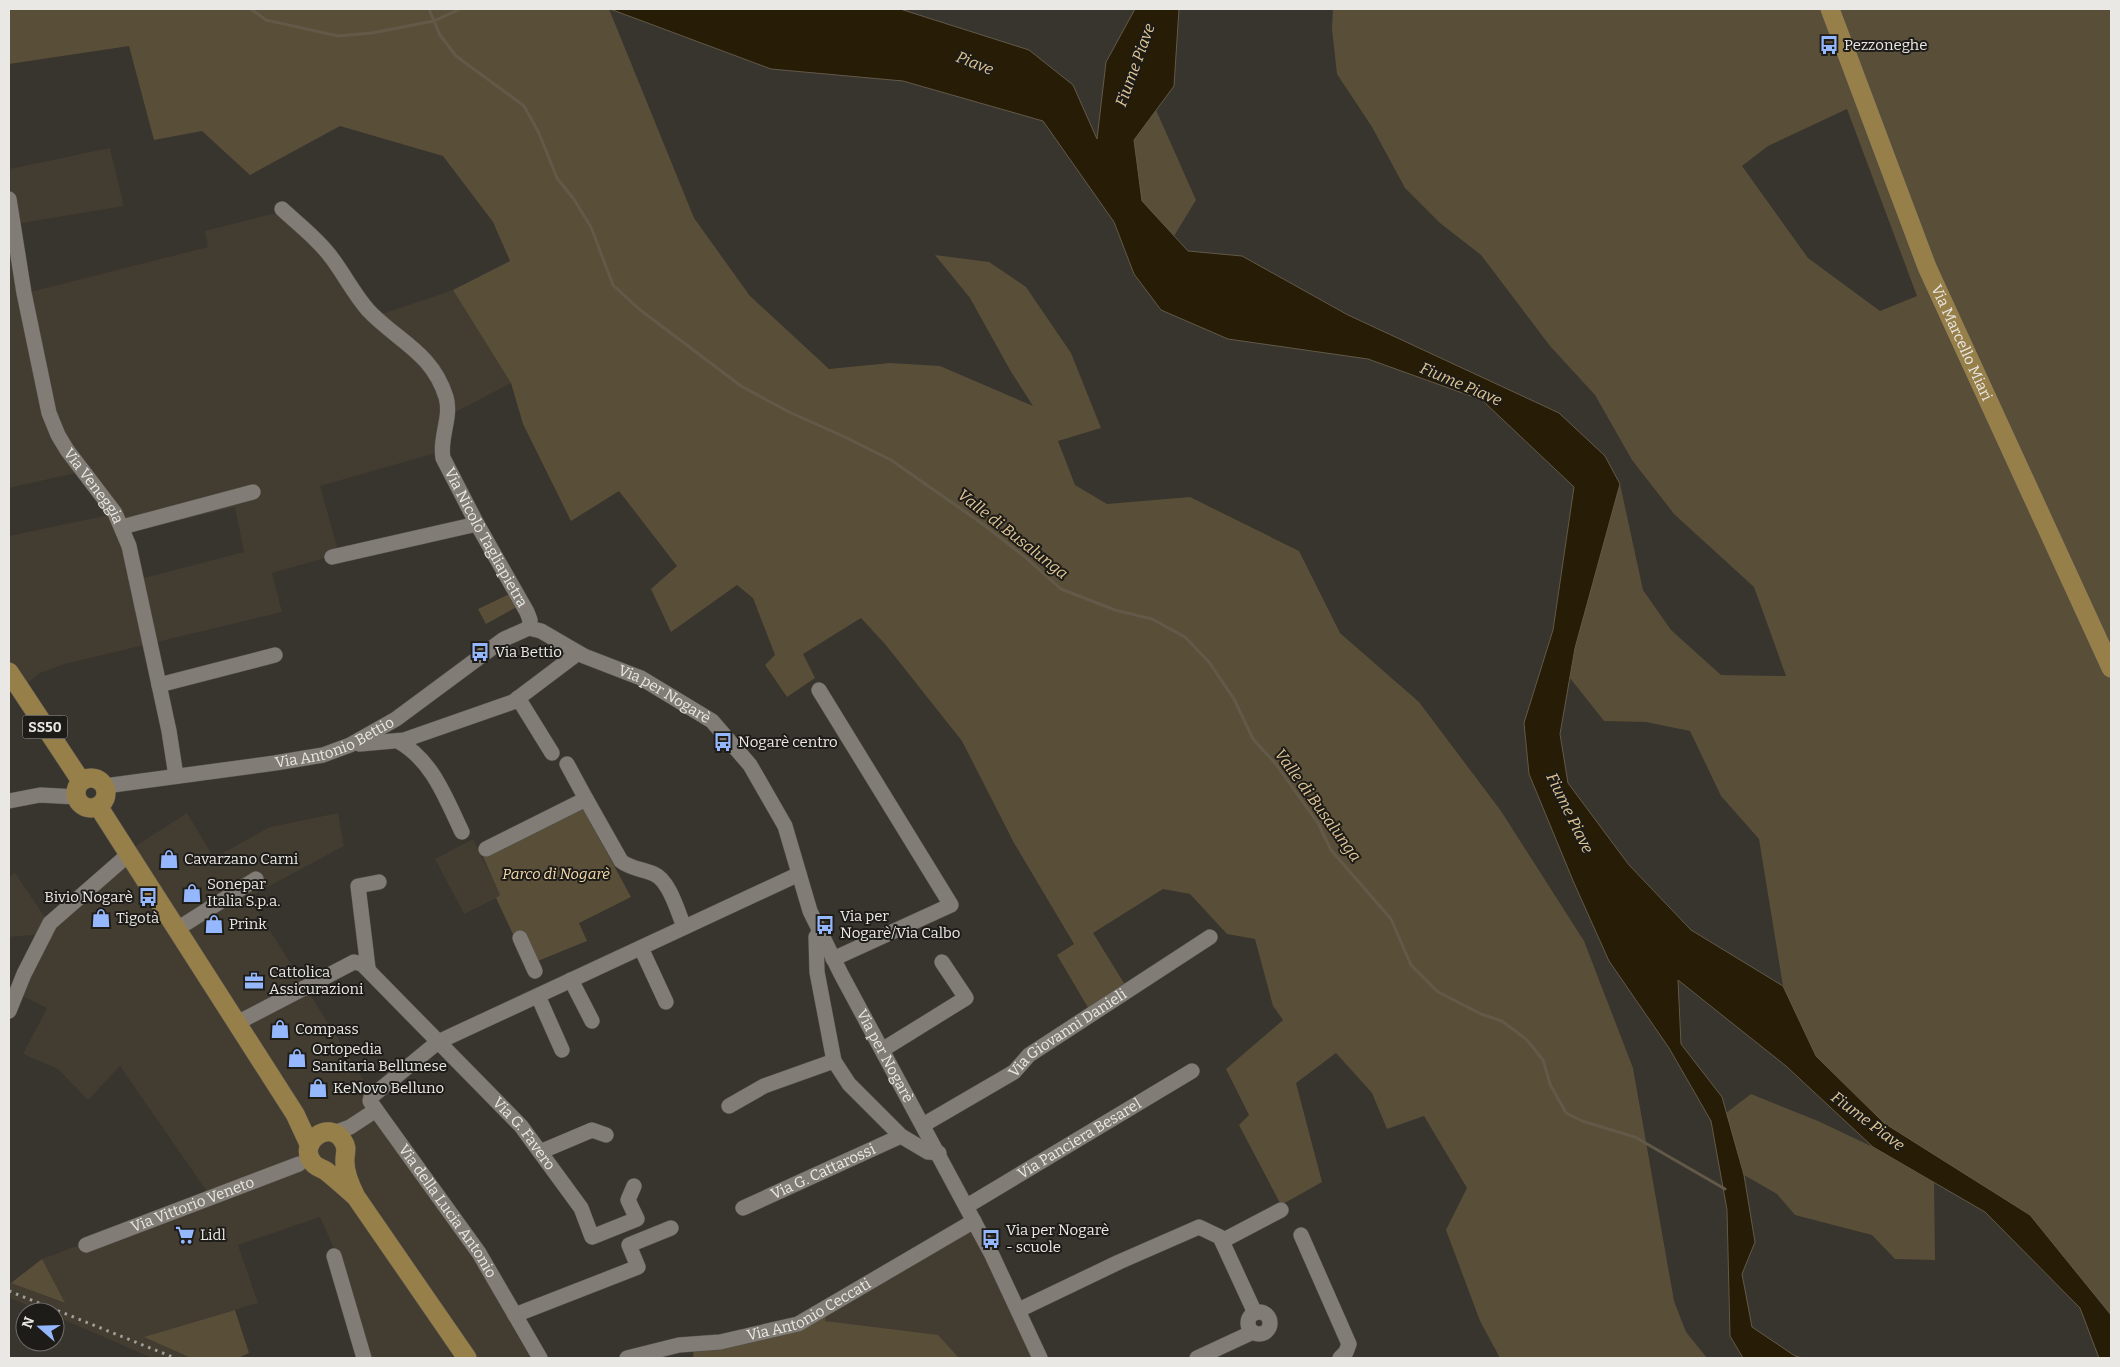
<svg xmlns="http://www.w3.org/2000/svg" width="2120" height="1367" viewBox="0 0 2120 1367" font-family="Bitter,serif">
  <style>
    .built { fill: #433c31; fill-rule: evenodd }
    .green { fill: #594e38; fill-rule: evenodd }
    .water { fill: #271c05; stroke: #625948 }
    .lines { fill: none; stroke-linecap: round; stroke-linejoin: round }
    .stream { stroke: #625948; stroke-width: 3 }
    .minor-casing { stroke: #54514c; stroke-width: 16 }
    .major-casing { stroke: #54514c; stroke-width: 20 }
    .minor { stroke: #817d76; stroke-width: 15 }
    .major { stroke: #977f4a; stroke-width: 19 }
    .rail { stroke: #a2a09b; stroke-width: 3; stroke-dasharray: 2.5 5; stroke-linecap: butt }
    .labels { text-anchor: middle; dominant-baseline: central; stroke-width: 4; stroke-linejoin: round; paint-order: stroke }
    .shield { fill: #1e1c19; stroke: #adaba7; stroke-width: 1 }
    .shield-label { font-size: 14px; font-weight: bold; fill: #eae8e4 }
    .poi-label { font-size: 15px; fill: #eae8e4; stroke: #1e1c19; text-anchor: start }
    .street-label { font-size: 15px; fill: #eae8e4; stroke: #1e1c19 }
    .park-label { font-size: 15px; font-style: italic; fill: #f8deac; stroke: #1e1c19 }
    .water-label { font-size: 16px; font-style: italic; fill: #e1c796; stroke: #1e1c19 }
  </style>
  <rect width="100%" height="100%" fill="#38342e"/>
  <path class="built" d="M110,148l14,58 -114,19 20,67 178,-45 -3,-16 83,-21 91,105 74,-25 58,93 -59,31 -6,36 -126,36 19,68 -67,19 10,39 -217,52 -25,9 -16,13 -15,-23v-127l109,-23 -29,-43 -80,18v-319zM235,507l9,45 -108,28 -9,-47z
    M187,813l27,45 56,-31 68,-14 6,33 -95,51 121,193 -7,6 180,262h-177l-31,-107 -15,-34 -82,28 20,58 -113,34 46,21h-39l-97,-42v-4h-10l-36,-14v-16l55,21 -22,-44 168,-63 -90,-130 -32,34 -30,-31 -35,-15 24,-46 -29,-14 26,-55 -11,-4 -24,2v-60l6,-4 36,53 80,-77z
    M473,839l28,57 -37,18 -29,-55z
    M977,1219l65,139h-93l-70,-29 -54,-8 3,-13z"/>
  <path class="green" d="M9,9h600l85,209 56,78 79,73 61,-6 50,3 93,40 -23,-36 -40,-72 -35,-43 54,7 37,25 45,66 30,75 -43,13 17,44 32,19 83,-7 109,54 41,82 79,69 82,109 83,130 49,127 41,233 12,31 21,26h-207l-20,-37 -34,-91 21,-42 -43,-72 -37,13 -15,-36 -36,-40 -40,30 26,99 -41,23 -42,-80 10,-10 -23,-46 57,-49 -10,-14 -18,-67 -28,-5 -37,-40 -27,-5 -70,44 34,55 -37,23 -33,-56 17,-11 -60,-101 -52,-102 -77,-97 -24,-26 -58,36 12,24 -28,19 -22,-32 10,-10 -22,-57 -16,-13 -66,47 -20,-43 26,-23 -58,-75 -48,30 -48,-97 -12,-41 -58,-93 57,-29 -17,-39 -50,-66 -103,-30 -90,49 -48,-44 -48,9 -25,-94 -120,18z
    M1333,9h778v1306l-81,-100 -146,-91 -68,-68 -33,-70 -24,-147 -38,-43 -31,-65 -44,-9 -42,-1 -34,-43 5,-30 45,-164 23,106 28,40 50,45 65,1 -32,-89 -80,-73 -42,-54 -37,-65 -45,-49 -69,-91 -41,-32 -35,-35 -33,-61 -35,-53 -5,-45zM1847,109l70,187 -37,15 -72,-53 -66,-92 26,-20z
    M1156,110l40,90 -22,36 -32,-35 -8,-61z
    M516,591l8,12 -38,21 -8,-15z
    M579,801l52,96 -52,26 8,18 -59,24v1l-32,-68 4,-3 -19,-43z
    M1751,1094l67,27 55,26 61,35 1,78 -40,-1 -23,-24 -77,-20 -18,-21 -33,-19 -18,-62z
    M42,1259l23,44 -54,-20z
    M828,1308l-3,13 113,14 21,23h-266l1,-14 91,-18z
    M235,1310l14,43 -11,5h-47l-47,-21z"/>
  <path class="water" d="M610,9h290l129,41 44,35 24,54 9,-77 29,-53h44l-5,77 -40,54 8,61 46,50 54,5 106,59 211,98 46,43 15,28 -45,164 -15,86 8,49 61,82 62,65 92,56 33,70 68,67 146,92 81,100v43h-12l-19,-50 -95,-96 -112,-65 -87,-81 -108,-86 3,64 41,53 22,78 11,67 -13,32 10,53 43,29 8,2h-60l-13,-22 -3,-126 -16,-89 -42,-73 -60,-87 -35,-78 -45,-109 -5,-51 29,-93 21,-143 -92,-87 -114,-41 -140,-20 -67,-29 -27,-36 -20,-52 -71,-101 -140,-40 -132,-12z"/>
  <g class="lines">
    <path class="stream" d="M251,9l15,11 72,16 34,-3 62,-12 26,-12
      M429,9l11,26 16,21 68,50 15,27 18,45 16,20 18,29 22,58 26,24 102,77 48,26 58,26 44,22 93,65 41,32 36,32 54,21 37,9 33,18 24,25 25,37 19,40 22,24 43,60 13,27 60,69 20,46 27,27 43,22 21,7 25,19 16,20 7,24 16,29 16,8 53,16 90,52"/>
    <g class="minor-casing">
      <g id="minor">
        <path id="s1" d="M9,199l15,94 25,120 9,22 9,15 48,63 14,33 40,185 7,45"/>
        <path id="s2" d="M282,209c16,15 36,30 49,48 13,17 23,37 37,53 29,31 64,42 78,87 6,20 -7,41 -3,61l34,66 50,88 3,8 -1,8"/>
        <path d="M122,527l131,-35"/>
        <path d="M332,557l145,-33"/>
        <path d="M159,685l116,-30"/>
        <path d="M819,690l132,215 -118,54"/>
        <path d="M518,698l34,55"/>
        <path d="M358,741l2,3 44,-4 109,-38 65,-49"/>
        <path d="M398,741c35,20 47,56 64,91"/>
        <path d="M567,764l19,35"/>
        <path id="s3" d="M105,786l170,-23 48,-8 27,-10 46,-26 108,-80 25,-11 12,3 43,25 57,22 71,43 38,44 35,61 25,85 31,63 151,281 48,103"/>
        <path d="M9,801l31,-6 37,2"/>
        <path d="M486,849l100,-50 35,62c10,8 22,8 33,13 15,6 24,38 30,53"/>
        <path d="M177,929l79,-50"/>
        <path d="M820,931l-4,6 1,35 17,89 15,23 52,52 27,16 11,1"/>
        <path d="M520,938l15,33"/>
        <path d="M641,948l25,54"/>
        <path d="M368,968l-10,-82 21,-4"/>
        <path d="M571,980l21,41"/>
        <path d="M538,996l24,54"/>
        <path d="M9,1011l15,-37 26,-51 79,-69"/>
        <path id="s4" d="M237,1023l117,-61 8,2 159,162 60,82 11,29 45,-18 -9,-19 6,-14"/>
        <path d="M882,1050l84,-52 -24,-36"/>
        <path d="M729,1106l35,-20 70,-25"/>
        <path id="s5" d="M376,1110l103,143 61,105"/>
        <path id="s6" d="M923,1125l91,-53 15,-17 181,-118"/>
        <path d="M334,1133l16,-6 26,-17 -6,-9 1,-4 67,-55 361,-168"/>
        <path d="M540,1152l52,-22 14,5"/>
        <path id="s7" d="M967,1206l225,-135"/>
        <path id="s8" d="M743,1208l158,-72"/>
        <path d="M1301,1235l48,109 -3,8 -6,6"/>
        <path d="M1222,1241l59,-31"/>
        <path id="s9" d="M86,1245l213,-81"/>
        <path d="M334,1256l30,102"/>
        <path d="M1019,1310l100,-48 80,-35 21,10 35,76"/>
        <circle cx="1259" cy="1323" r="11"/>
        <path d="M515,1315l123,-48 -9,-22 42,-17"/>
        <path id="s10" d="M627,1358l52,-13 41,-3 78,-18 176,-103"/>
        <path d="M1197,1358l56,-26"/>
      </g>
    </g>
    <g class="major-casing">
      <g id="major">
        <path id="s11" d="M1830,9l97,258 184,401"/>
        <path d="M9,672l72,109"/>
        <circle cx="91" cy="793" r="15"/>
        <path d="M98,806l197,308 14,30"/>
        <path d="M356,1197c-10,-9 -20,-18 -30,-26 -5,-3 -10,-4 -13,-8 -17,-20 17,-45 30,-22 5,7 2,11 2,18 -1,13 5,26 11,38l111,161"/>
      </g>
    </g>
    <use href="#minor" class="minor"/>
    <use href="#major" class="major"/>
    <path class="rail" d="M9,1291l166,67"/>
  </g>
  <defs>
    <g id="bus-bare" transform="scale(1.5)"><path d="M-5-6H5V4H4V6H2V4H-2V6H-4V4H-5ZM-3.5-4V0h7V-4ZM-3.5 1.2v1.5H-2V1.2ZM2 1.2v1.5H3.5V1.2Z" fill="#94b7fd" stroke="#1e1c19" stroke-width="2.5" paint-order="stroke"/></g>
    <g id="shop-bare" transform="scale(1.5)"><path d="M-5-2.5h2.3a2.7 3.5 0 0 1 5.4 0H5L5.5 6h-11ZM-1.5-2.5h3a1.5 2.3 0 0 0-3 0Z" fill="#94b7fd" stroke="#1e1c19" stroke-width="2.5" paint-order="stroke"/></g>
    <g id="office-bare" transform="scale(1.5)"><path d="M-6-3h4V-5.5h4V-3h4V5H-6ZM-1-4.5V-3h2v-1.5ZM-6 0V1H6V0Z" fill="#94b7fd" stroke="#1e1c19" stroke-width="2.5" paint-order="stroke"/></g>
    <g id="supermarket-bare" transform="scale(1.5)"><path d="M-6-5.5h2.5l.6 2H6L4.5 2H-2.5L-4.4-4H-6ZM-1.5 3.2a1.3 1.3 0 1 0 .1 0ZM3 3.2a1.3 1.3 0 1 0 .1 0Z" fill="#94b7fd" stroke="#1e1c19" stroke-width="2.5" paint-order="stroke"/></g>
  </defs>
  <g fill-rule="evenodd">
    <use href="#bus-bare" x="1829" y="45"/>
    <use href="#bus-bare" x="480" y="652"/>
    <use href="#bus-bare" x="723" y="742"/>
    <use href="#shop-bare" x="169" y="859"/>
    <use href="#shop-bare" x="192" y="893"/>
    <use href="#bus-bare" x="148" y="897"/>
    <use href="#shop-bare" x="101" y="918"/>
    <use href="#shop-bare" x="214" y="924"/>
    <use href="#bus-bare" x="825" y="925"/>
    <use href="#office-bare" x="254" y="981"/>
    <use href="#shop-bare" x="280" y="1029"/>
    <use href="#shop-bare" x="297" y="1058"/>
    <use href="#shop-bare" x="318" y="1088"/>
    <use href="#supermarket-bare" x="185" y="1235"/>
    <use href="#bus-bare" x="991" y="1239"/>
  </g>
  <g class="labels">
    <rect class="shield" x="22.5" y="715.5" width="45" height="23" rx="4"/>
    <g class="shield-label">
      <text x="45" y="727">SS50</text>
    </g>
    <g class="poi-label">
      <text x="1844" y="45">Pezzoneghe</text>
      <text x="495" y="652">Via Bettio</text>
      <text x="738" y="742">Nogarè centro</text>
      <text x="184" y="859">Cavarzano Carni</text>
      <text x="207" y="884">Sonepar<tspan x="207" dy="17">Italia S.p.a.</tspan></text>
      <text x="133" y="897" text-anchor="end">Bivio Nogarè</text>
      <text x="840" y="916">Via per<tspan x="840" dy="17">Nogarè/Via Calbo</tspan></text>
      <text x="116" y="918">Tigotà</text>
      <text x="229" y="924">Prink</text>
      <text x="269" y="972">Cattolica<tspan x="269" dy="17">Assicurazioni</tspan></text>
      <text x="295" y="1029">Compass</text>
      <text x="312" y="1049">Ortopedia<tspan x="312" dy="17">Sanitaria Bellunese</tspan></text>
      <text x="333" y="1088">KeNovo Belluno</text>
      <text x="1006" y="1230">Via per Nogarè<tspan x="1006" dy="17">- scuole</tspan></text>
      <text x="200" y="1235">Lidl</text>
    </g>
    <g class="street-label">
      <text stroke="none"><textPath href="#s11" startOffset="359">Via Marcello Miari</textPath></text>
      <text stroke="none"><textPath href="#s1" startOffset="304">Via Veneggia</textPath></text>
      <text stroke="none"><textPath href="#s2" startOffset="404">Via Nicolò Tagliapietra</textPath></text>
      <text stroke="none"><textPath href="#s3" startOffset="615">Via per Nogarè</textPath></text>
      <text stroke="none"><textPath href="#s3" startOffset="235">Via Antonio Bettio</textPath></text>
      <text stroke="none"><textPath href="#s6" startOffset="172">Via Giovanni Danieli</textPath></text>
      <text stroke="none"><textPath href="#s3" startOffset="1050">Via per Nogarè</textPath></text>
      <text stroke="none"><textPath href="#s4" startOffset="375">Via G. Favero</textPath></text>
      <text stroke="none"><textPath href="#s7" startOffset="131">Via Panciera Besarel</textPath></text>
      <text stroke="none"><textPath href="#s8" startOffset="88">Via G. Cattarossi</textPath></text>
      <text stroke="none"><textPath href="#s9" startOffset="114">Via Vittorio Veneto</textPath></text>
      <text stroke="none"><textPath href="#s5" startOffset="124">Via della Lucia Antonio</textPath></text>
      <text stroke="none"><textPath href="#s10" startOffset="190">Via Antonio Ceccati</textPath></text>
    </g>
    <g class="park-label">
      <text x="556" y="874">Parco di Nogarè</text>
    </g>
    <g class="water-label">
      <text transform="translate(975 63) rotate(22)">Piave</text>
      <text transform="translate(1135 65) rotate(-70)">Fiume Piave</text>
      <text transform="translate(1461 384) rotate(23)">Fiume Piave</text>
      <text transform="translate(1013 534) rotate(38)">Valle di Busalunga</text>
      <text transform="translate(1318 805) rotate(54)">Valle di Busalunga</text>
      <text transform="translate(1570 813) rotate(64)">Fiume Piave</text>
      <text transform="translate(1868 1121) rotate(37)">Fiume Piave</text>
    </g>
  </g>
  <rect width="2120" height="1367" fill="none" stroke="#eae8e4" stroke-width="20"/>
  <g transform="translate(40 1327) rotate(290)"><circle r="24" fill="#1e1c19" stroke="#706e6a"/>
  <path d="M0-4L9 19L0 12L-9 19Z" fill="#94b7fd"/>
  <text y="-8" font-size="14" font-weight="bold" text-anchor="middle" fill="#eae8e4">N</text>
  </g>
</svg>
